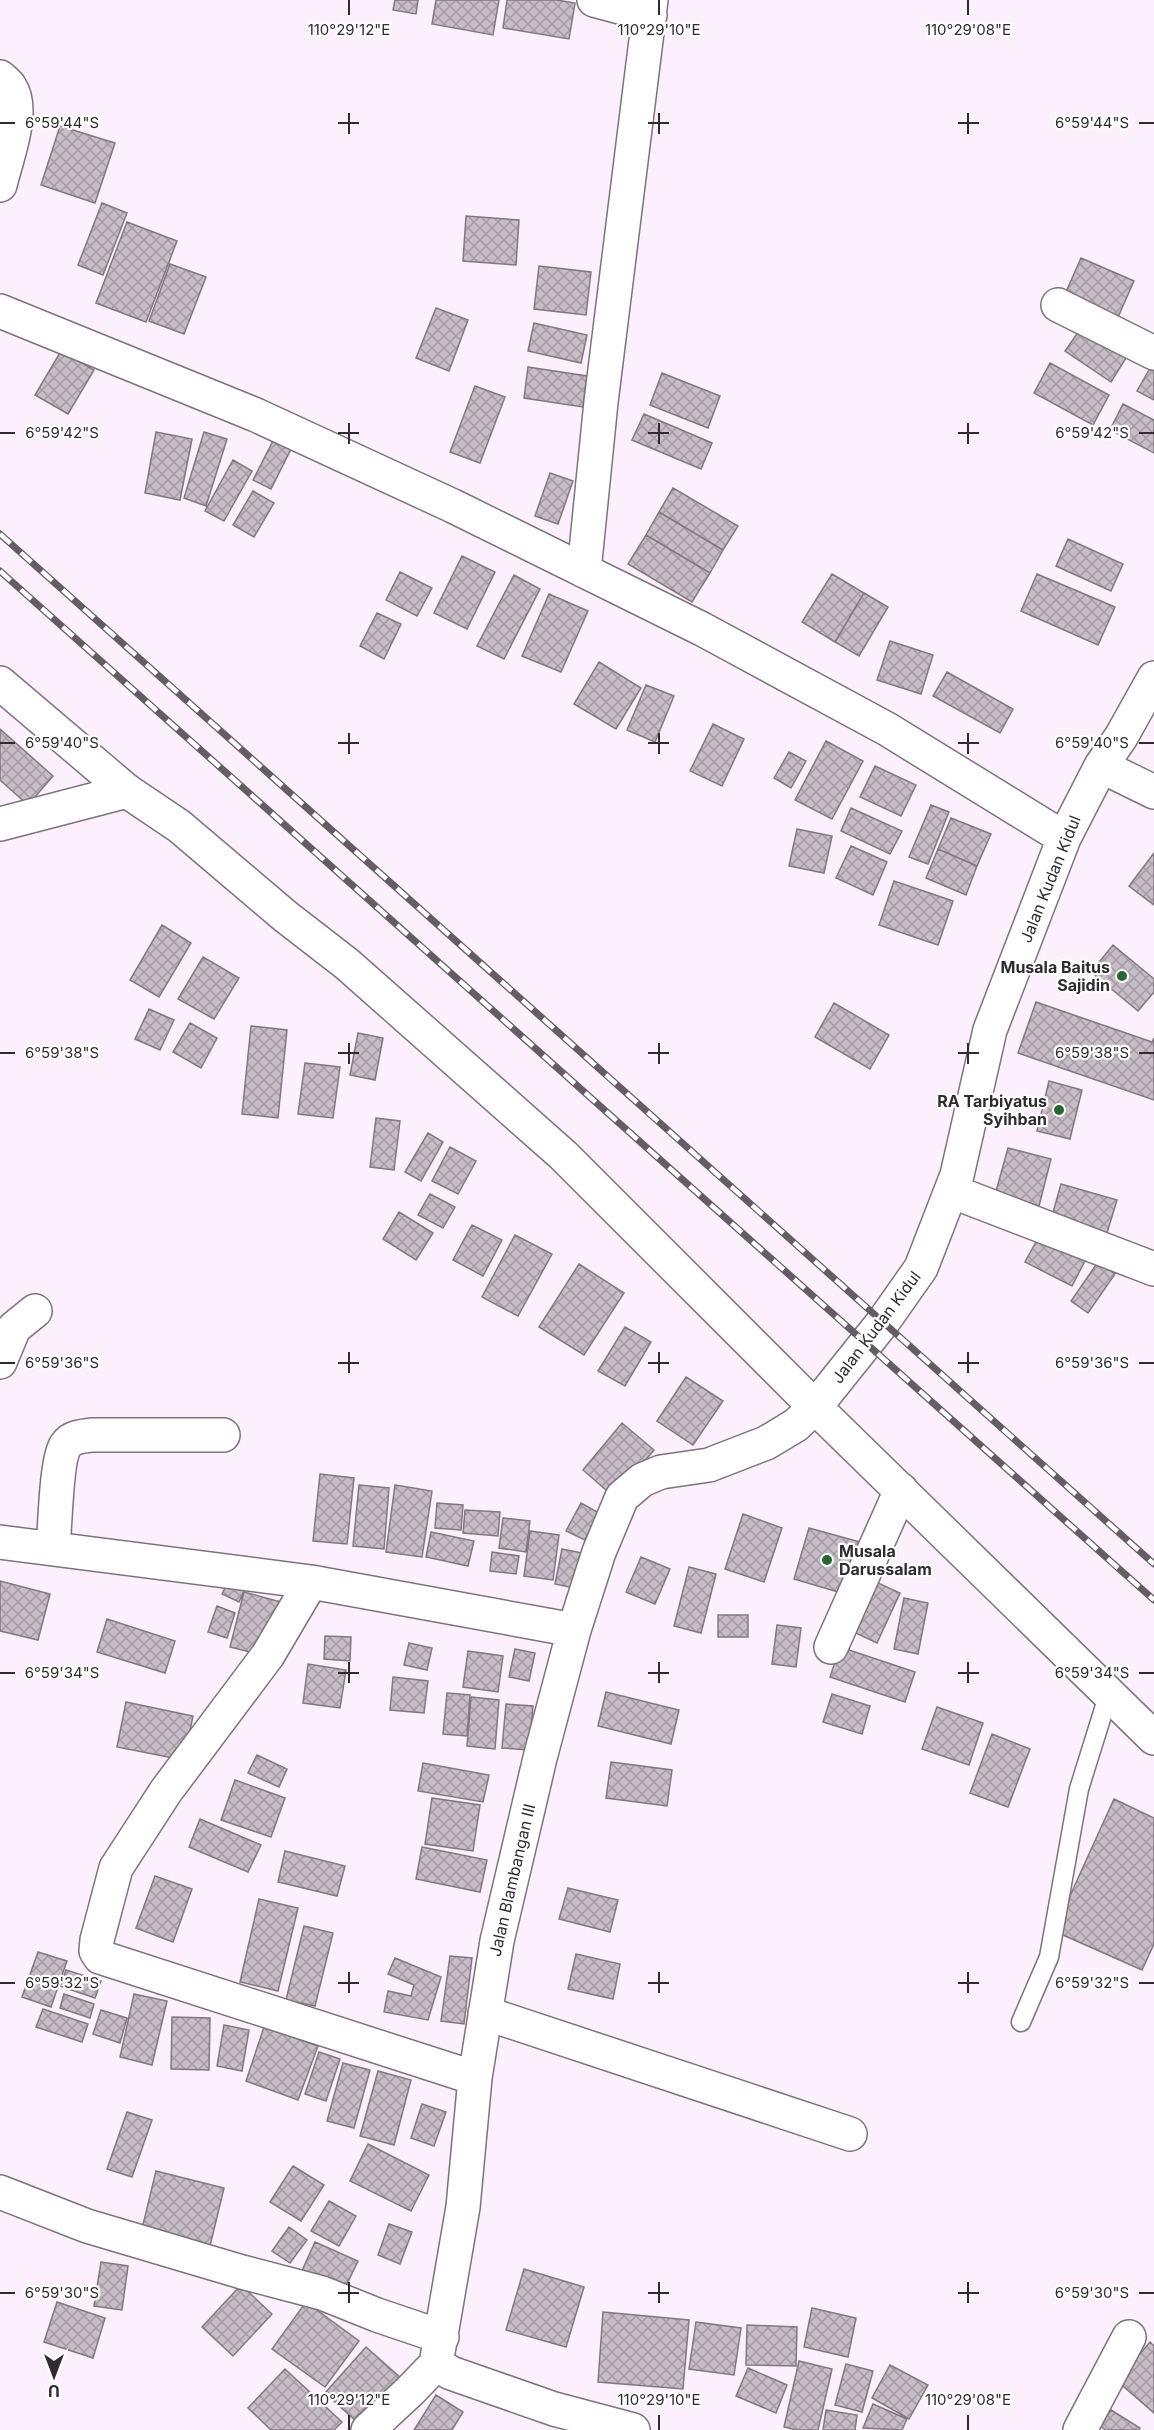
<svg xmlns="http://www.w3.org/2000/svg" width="1154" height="2430" viewBox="0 0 1154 2430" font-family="Inter,sans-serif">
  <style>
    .building { fill: url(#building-cross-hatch); stroke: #827882; stroke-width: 1.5 }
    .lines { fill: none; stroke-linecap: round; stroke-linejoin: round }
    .lane-casing { stroke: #7d737d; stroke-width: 21 }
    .street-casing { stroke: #7d737d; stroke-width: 36 }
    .secondary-casing { stroke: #7d737d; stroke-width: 36 }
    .lane { stroke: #fff; stroke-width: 18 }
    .street { stroke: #fff; stroke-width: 33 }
    .secondary { stroke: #fff; stroke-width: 33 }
    .rail-casing { stroke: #645e64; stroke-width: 7 }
    .rail { stroke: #fff; stroke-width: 4.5; stroke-dasharray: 14; stroke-linecap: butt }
    .ticks { fill: none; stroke: #2f2b2f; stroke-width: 2 }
    .poi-dot { fill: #276630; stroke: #fff; stroke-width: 2 }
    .labels { text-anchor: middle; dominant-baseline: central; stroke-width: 4.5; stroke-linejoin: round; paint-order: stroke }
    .street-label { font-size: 16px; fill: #2f2b2f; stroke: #fff }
    .poi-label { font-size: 16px; font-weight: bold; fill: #2f2b2f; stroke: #fff; text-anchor: end }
    .ticks-label { font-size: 15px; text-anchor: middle; fill: #2f2b2f; stroke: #fff; stroke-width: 4.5; stroke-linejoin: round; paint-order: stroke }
  </style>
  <defs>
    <pattern id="building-cross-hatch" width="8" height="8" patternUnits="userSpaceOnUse" patternTransform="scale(1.5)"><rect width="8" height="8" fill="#c8bdc7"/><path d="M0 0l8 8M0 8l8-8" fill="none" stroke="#a39aa2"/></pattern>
  </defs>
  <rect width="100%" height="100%" fill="#fcf0fc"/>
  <path class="building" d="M395,0h23l-2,14 -23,-4z
    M436,0h63l-6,35 -61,-11z
    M507,0h50l18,3 -6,36 -66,-11z
    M60,126l55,17 -20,60 -54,-18z
    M102,203l25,10 -24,62 -25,-10z
    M466,216l53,4 -3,45 -53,-4z
    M127,222l50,19 -31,81 -50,-19z
    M1081,258l53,23 -19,43 -53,-23z
    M170,264l36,13 -22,57 -35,-13z
    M539,266l52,6 -5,43 -52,-6z
    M436,308l32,12 -19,51 -33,-13z
    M534,323l53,12 -6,28 -53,-12z
    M1081,328l45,30 -15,24 -46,-31z
    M61,351l33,19 -26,44 -33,-19z
    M1050,363l59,32 -16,30 -59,-32z
    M1153,363h1v37l-17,-9z
    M528,367l59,9 -4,31 -59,-9z
    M662,373l58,23 -12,32 -58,-23z
    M475,386l30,11 -25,66 -30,-11z
    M1123,404l31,16v33l-44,-23z
    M644,414l68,29 -11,26 -69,-29z
    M156,432l36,7 -12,61 -35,-7z
    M204,432l23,7 -21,67 -22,-8z
    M277,433l18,8 -24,48 -18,-9z
    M233,460l19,11 -28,50 -19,-10z
    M550,473l23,8 -15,43 -23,-8z
    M673,488l65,38 -15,24 -64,-38z
    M253,491l21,12 -20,34 -21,-12z
    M659,512l64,38 -13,23 -64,-38z
    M646,535l64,38 -18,29 -64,-38z
    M1068,539l55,25 -12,27 -55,-25z
    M462,556l33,16 -28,57 -33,-16z
    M400,572l32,16 -15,28 -31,-16z
    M832,574l32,19 -29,49 -33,-20z
    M1037,574l78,33 -17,38 -77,-34z
    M514,575l26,14 -36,70 -27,-13z
    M864,593l24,14 -29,49 -24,-14z
    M549,594l39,17 -27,61 -39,-16z
    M377,613l24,11 -17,35 -24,-13z
    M890,641l43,14 -12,39 -44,-14z
    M599,662l42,26 -25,41 -42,-25z
    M947,672l66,37 -13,24 -67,-37z
    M646,685l28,11 -19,46 -28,-12z
    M713,724l31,15 -22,47 -32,-15z
    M0,729l53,47 -25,29 -28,-25z
    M826,741l37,20 -31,58 -37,-19z
    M789,752l17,9 -15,27 -17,-10z
    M875,766l41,19 -15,31 -41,-19z
    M931,805l18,7 -21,52 -19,-7z
    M851,808l51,23 -12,23 -49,-23z
    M951,818l40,16 -14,32 -39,-17z
    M797,829l35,7 -8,37 -35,-7z
    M851,846l36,16 -14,33 -37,-17z
    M938,849l39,17 -11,29 -40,-17z
    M1154,853v52l-25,-19z
    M894,881l59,20 -15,44 -59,-20z
    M162,925l29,18 -32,54 -29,-17z
    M1113,945l41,34v13l-16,19 -47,-39z
    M203,957l36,21 -25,41 -36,-20z
    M1036,1002l116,40 2,-4v62l-136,-47z
    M834,1003l55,32 -19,34 -55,-32z
    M149,1009l25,11 -14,30 -25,-11z
    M190,1023l27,15 -16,30 -28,-16z
    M251,1026l36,4 -9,88 -36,-4z
    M358,1033l25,5 -8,42 -25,-5z
    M305,1063l35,4 -7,51 -35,-4z
    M1049,1081l33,9 -12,49 -33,-8z
    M376,1118l24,3 -6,49 -24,-3z
    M428,1133l15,9 -22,39 -16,-9z
    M450,1147l26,14 -18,33 -26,-13z
    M1008,1148l43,11 -12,47 -44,-11z
    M1061,1184l56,16 -10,33 -55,-17z
    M430,1194l25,13 -12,21 -25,-13z
    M399,1212l34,21 -17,27 -33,-21z
    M472,1225l30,15 -19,36 -30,-16z
    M1042,1231l46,24 -16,31 -47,-24z
    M515,1235l37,19 -34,62 -36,-19z
    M1098,1262l17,12 -27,39 -17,-12z
    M579,1264l45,29 -40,62 -45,-28z
    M625,1327l26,15 -26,44 -27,-15z
    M686,1377l37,24 -30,44 -36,-24z
    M622,1423l32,27 -40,47 -31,-27z
    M320,1474l34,4 -7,66 -34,-3z
    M359,1485l30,3 -5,61 -31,-3z
    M395,1485l37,6 -10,66 -36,-5z
    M437,1503l26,2 -2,25 -26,-2z
    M581,1503l18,10 -14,27 -19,-9z
    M465,1510l35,2 -2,24 -35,-3z
    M743,1514l39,14 -18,54 -39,-13z
    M503,1518l27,3 -4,31 -27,-4z
    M809,1528l51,14 -15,52 -51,-15z
    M530,1531l29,4 -6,45 -29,-4z
    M431,1532l43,9 -6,25 -42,-9z
    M562,1549l25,5 -8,35 -24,-5z
    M492,1552l27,4 -3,18 -26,-3z
    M641,1557l29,12 -15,35 -29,-12z
    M689,1567l27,7 -15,59 -27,-7z
    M865,1577l35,16 -23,50 -34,-16z
    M230,1578l17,7 -8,17 -17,-8z
    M0,1581l50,13 -12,46 -38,-9z
    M244,1592l37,10 -15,54 -36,-9z
    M904,1598l24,5 -10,51 -24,-5z
    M217,1606l18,7 -8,25 -19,-6z
    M718,1615h30v22h-30z
    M107,1619l68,22 -10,32 -68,-21z
    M777,1625l24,3 -5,39 -24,-3z
    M325,1636l26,1 -1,24 -26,-2z
    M409,1643l23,5 -5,22 -23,-5z
    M840,1647l75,25 -10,30 -75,-25z
    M515,1649l20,4 -6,28 -20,-4z
    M468,1651l35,5 -5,36 -35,-5z
    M308,1664l38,6 -6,38 -37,-5z
    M393,1677l35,4 -4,32 -34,-3z
    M606,1692l73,18 -8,34 -73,-18z
    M447,1693l23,2 -3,41 -24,-2z
    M832,1694l38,12 -8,28 -39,-12z
    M471,1697l28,3 -4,49 -28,-3z
    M126,1702l67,14 -9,44 -67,-13z
    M506,1704l27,2 -4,44 -27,-2z
    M937,1707l46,16 -14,42 -47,-16z
    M992,1734l38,15 -22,58 -38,-14z
    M257,1755l30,14 -8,18 -31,-14z
    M611,1762l61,8 -5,36 -61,-8z
    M423,1763l66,12 -6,27 -65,-11z
    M235,1780l50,18 -14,39 -50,-17z
    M432,1798l48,7 -7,46 -48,-7z
    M1114,1799l40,19v126l-12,26 -88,-39z
    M200,1819l61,26 -13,27 -59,-25z
    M422,1847l65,13 -7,32 -64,-13z
    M285,1851l60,15 -8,30 -59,-14z
    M155,1876l37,13 -19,53 -37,-14z
    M568,1888l50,12 -8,32 -51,-13z
    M259,1899l39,9 -20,83 -38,-9z
    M304,1926l29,7 -18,73 -29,-6z
    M38,1952l29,9 -16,46 -29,-10z
    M576,1954l44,10 -7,35 -45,-10z
    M450,1956l22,2 -8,66 -23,-3z
    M395,1958l46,19 -13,43 -44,-8 4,-21 23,5 3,-11 -26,-11z
    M66,1970l35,11 -6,17 -35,-12z
    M64,1994l30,10 -4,14 -30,-10z
    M134,1994l33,7 -15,64 -32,-8z
    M43,2009l45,15 -6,18 -46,-15z
    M101,2010l26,8 -7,25 -27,-9z
    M172,2017l38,1 -1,52 -38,-1z
    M224,2025l25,5 -7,41 -25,-5z
    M264,2027l54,19 -20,54 -52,-19z
    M319,2052l21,7 -14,42 -21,-7z
    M343,2063l27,7 -16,58 -27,-7z
    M378,2071l33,9 -17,65 -34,-9z
    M422,2104l24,8 -12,34 -23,-8z
    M127,2112l25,8 -20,57 -25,-8z
    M368,2144l61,31 -18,36 -61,-30z
    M293,2166l31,19 -23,36 -31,-19z
    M156,2171l68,17 -14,58 -68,-17z
    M329,2201l27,15 -17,30 -28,-15z
    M389,2224l23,8 -12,32 -22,-9z
    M289,2227l18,13 -17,23 -18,-12z
    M315,2242l43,19 -15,31 -42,-19z
    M101,2262l27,4 -6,44 -28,-4z
    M524,2269l60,18 -18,60 -60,-17z
    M241,2285l31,29 -39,42 -31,-29z
    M57,2302l48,16 -12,40 -49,-16z
    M306,2302l53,39 -34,46 -53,-38z
    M812,2308l44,10 -8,39 -44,-10z
    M603,2312l86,8 -6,69 -85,-7z
    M696,2322l45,6 -7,47 -45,-6z
    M747,2325l50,2 -1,39 -50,-1z
    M1150,2342l4,4v67l-37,-32z
    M366,2347l35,31 -42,46 -34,-31z
    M799,2361l33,8 -14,61h-21l-13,-3z
    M846,2364l27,7 -11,41 -27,-7z
    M890,2365l38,20 -19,34 -37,-21z
    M748,2368l39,17 -11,28 -40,-17z
    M285,2369l57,53 -8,8h-63l-23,-22z
    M436,2395l27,17 -11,18h-38z
    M873,2404l34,15 -5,11 -39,-2z
    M826,2410l31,5 -2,15h-32z
    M1111,2410l29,18 -1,2h-33l-6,-4z"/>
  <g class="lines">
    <g class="lane-casing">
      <path id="lane" d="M1021,2022l28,-65 30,-168 30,-96"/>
    </g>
    <g class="street-casing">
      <path id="street" d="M594,0l56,15
        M0,77c3,3 8,6 10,10 16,23 -4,72 -10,98
        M1058,305l96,48
        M0,311l256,104 197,91 249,123 185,100 177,109
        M584,571l17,-169 50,-402
        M0,683l127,108
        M1101,766l53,26
        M951,1191l203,78
        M0,1362l14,-34 21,-17
        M0,1542l311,40 263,48
        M53,1548c2,-19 3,-90 13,-103 5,-8 17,-9 26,-10h131
        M311,1582l-43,73 -102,136 -50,77 -19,72 -1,11 4,6 375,121
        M831,1647l70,-157
        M485,2013l365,121
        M0,2192l87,34 155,46 80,21 55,22 65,22
        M368,2430l42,-39 26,-27
        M633,2430l-79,-21 -103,-36 -15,-9 27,-157 12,-129 22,-137 43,-183 34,-128 25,-78 23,-55 20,-17 19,-8 48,-7 57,-22 30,-18 19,-18 68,-85 38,-54 36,-93 33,-145 74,-192 37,-72 20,-29 33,-59
        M1080,2430l49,-93"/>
    </g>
    <g class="secondary-casing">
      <path id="secondary" d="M0,824l127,-33 52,35 106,90 62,48 216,191 252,252 339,331"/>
    </g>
    <use href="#lane" class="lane"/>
    <use href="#street" class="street"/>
    <use href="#secondary" class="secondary"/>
    <g class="rail-casing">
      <path id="rail" d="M0,534l1154,1030
        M0,571l1154,1029"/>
    </g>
    <use href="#rail" class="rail"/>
  </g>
  <path class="ticks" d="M349,0v15M659,0v15M968,0v15M349,113v21M659,113v21M968,113v21M0,123h15M338,123h21M648,123h21M958,123h21M1139,123h15M349,423v21M659,423v21M968,423v21M0,433h15M338,433h21M648,433h21M958,433h21M1139,433h15M349,733v21M659,733v21M968,733v21M0,743h15M338,743h21M648,743h21M958,743h21M1139,743h15M349,1043v21M659,1043v21M968,1043v21M0,1053h15M338,1053h21M648,1053h21M958,1053h21M1139,1053h15M349,1352v21M659,1352v21M968,1352v21M0,1363h15M338,1363h21M648,1363h21M958,1363h21M1139,1363h15M349,1662v21M659,1662v21M968,1662v21M0,1673h15M338,1673h21M648,1673h21M958,1673h21M1139,1673h15M349,1972v21M659,1972v21M968,1972v21M0,1983h15M338,1983h21M648,1983h21M958,1983h21M1139,1983h15M349,2282v21M659,2282v21M968,2282v21M0,2293h15M338,2293h21M648,2293h21M958,2293h21M1139,2293h15M349,2415v15M659,2415v15M968,2415v15"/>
  <g class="poi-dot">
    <circle cx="1122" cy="976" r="6"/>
    <circle cx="1059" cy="1110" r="6"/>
    <circle cx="827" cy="1560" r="6"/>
  </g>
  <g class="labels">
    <g class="street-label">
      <text transform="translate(1050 879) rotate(-68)">Jalan Kudan Kidul</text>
      <text transform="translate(876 1327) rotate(-53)">Jalan Kudan Kidul</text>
      <text transform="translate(512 1880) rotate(-77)">Jalan Blambangan III</text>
    </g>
    <g class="poi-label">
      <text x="1110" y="967">Musala Baitus<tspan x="1110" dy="18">Sajidin</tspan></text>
      <text x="1047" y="1101">RA Tarbiyatus<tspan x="1047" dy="18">Syihban</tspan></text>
      <text x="839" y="1551" text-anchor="start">Musala<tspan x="839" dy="18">Darussalam</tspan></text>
    </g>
  </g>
  <g class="ticks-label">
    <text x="349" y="35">110°29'12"E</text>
    <text x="659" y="35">110°29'10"E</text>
    <text x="968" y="35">110°29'08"E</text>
    <text x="1092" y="128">6°59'44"S</text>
    <text x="62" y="128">6°59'44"S</text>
    <text x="1092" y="438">6°59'42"S</text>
    <text x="62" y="438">6°59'42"S</text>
    <text x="1092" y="748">6°59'40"S</text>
    <text x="62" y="748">6°59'40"S</text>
    <text x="1092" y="1058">6°59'38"S</text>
    <text x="62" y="1058">6°59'38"S</text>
    <text x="1092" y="1368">6°59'36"S</text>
    <text x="62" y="1368">6°59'36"S</text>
    <text x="62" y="1678">6°59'34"S</text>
    <text x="1092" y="1678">6°59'34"S</text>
    <text x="62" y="1988">6°59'32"S</text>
    <text x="1092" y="1988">6°59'32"S</text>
    <text x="62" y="2298">6°59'30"S</text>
    <text x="1092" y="2298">6°59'30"S</text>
    <text x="349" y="2405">110°29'12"E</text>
    <text x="659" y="2405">110°29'10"E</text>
    <text x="968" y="2405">110°29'08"E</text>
  </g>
  <g transform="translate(54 2376) rotate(180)" stroke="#ffffff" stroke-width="4.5" paint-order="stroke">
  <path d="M0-4.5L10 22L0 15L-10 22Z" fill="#2f2b2f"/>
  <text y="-9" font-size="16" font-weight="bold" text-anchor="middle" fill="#2f2b2f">U</text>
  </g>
</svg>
